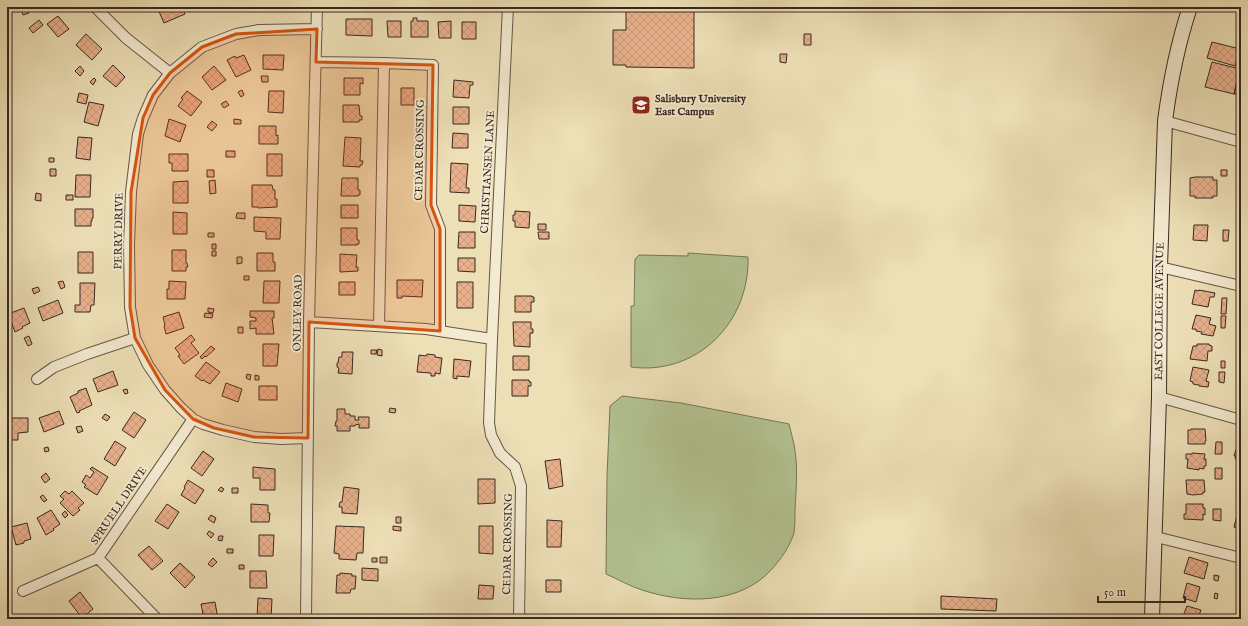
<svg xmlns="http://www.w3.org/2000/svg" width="1248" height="626" viewBox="0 0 1248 626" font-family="'IM FELL English',serif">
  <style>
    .green { fill: #b3c392; stroke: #767659 }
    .building { fill: url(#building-cross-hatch); stroke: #392820 }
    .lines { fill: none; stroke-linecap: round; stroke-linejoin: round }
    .street-casing { stroke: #665646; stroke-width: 12 }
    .secondary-casing { stroke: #392820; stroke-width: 16 }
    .street { stroke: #f3ead0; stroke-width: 10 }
    .secondary { stroke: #f3ead0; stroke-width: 14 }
    .marked { fill: #d6540e; fill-opacity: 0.2; stroke: #d6540e; stroke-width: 3; stroke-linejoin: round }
    .labels { text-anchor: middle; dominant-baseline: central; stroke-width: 3.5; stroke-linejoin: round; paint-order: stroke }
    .poi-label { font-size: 11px; font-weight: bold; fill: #392820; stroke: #f3ead0; text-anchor: start }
    .street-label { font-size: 11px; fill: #392820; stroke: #f3ead0 }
  </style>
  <defs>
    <pattern id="building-cross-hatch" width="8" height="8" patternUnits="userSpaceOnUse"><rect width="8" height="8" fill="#e8b18c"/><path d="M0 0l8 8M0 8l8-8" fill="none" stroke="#c89878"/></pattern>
  </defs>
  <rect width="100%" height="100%" fill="#eddfb6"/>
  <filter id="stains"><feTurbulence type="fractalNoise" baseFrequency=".005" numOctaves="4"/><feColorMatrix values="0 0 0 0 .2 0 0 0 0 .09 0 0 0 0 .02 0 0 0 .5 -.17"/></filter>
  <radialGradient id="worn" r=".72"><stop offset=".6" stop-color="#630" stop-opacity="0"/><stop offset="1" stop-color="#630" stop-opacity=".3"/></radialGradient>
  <path class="green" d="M688,253l60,4c2,65 -51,119 -117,110v-61h3l1,-47 4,-4 49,1z
    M622,396l59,7 108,21c2,9 5,18 6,27 3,19 1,39 0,58 0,7 0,16 -1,24 -4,13 -13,26 -22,36 -32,36 -88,35 -130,21 -13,-4 -24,-11 -36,-16l1,-98 3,-70z"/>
  <path class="building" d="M27,7l2,6 -6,2 -2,-6z
    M157,7h39l-12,5 1,2 -21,9z
    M626,7h68v61l-68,-1v-2h-13v-35h13z
    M784,7h10l-1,4 -9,-2z
    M58,16l11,13 -11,8 -11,-13z
    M413,18h4v3h11v16h-17v-16h2z
    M346,19h26v17l-26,-1z
    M39,20l4,5 -10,8 -4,-5z
    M387,21h14v16h-13z
    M451,21v17h-12l-1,-16z
    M462,22h14v17h-14z
    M86,34l16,15 -10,11 -16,-15z
    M804,34h7v11h-7z
    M1212,42l28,7 -5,17 -28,-8z
    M780,54h7l-1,9 -6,-1z
    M244,55l7,15 -15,7 -9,-17 8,-4 1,2z
    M263,55h21l-1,15 -20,-1z
    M1212,62l28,7 -6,25 -29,-7z
    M113,65l12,12 -9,10 -13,-11z
    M80,66l4,5 -4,5 -5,-5z
    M214,66l12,14 -14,10 -10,-13z
    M1239,71l2,1v24l-7,-2z
    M261,76h7v6h-6z
    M94,78l2,2 -3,5 -3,-3z
    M344,78h19v6l-3,-1v12h-16z
    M454,80l19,2v3h-3l-1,13 -16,-1z
    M401,88h13v17h-13z
    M242,90l2,5 -3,2 -3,-5z
    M187,91l15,11 -11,14 -13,-10 5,-7 -2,-1z
    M269,91h15l-1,22 -15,-1z
    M79,93l9,2 -2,9 -9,-2z
    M226,101l3,4 -5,3 -3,-4z
    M89,102l15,3 -6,21 -14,-4z
    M343,105h16l1,11h2v4h-3v2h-16z
    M453,107h16v17h-16z
    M169,119l17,6 -6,17 -15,-6z
    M234,119l7,1v4h-7z
    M212,121l5,4 -5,6 -5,-4z
    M259,126h17v10l2,-1v9h-19z
    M453,133l15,1v14h-16z
    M78,137l14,1 -2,22 -14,-2z
    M345,137l16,1 -1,23h3l-1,4h-2v2l-17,-1z
    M226,151h9v6h-9z
    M169,154h19v17h-16v-8h-3z
    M267,154h15v22h-15z
    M49,158h5v4h-5z
    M451,163l17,1 -2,24h3v5l-19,-1z
    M50,169h6v7h-6z
    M207,170h7v7h-7z
    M1221,170h6v6h-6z
    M76,175h15l-1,22h-15z
    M1195,177h18v3h4v16h-4v2h-18v-2h-5v-18z
    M342,178h16v12h2v5h-2v1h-17z
    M215,180l1,13 -6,1 -1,-13z
    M188,181v22h-15v-21z
    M252,185h20l1,5h2v9h2v8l-19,1v-1h-6z
    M36,193l5,1v7l-6,-1z
    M66,195h7v5h-7z
    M341,205h17v13h-17z
    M459,205l17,1 -1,16 -16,-1z
    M75,209h18v9h-1v3h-1v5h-16z
    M515,211l15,1 -1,16 -14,-1v-6h-2v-6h2z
    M173,212l14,1v21h-14z
    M237,213h8v6l-9,-1z
    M254,217l27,1 -1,21h-14v-7l-12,-1z
    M538,224h8v6h-8z
    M1194,225h14l-1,16 -14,-1z
    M341,228h16v12h2v4h-2v1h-16z
    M1223,230h6l-1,11h-5z
    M459,232h16v16h-17z
    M538,232h11v7h-10z
    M208,233h6v4h-6z
    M212,244h4v5h-4z
    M172,250h14v13h1l1,4h-2v4h-14z
    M212,251h4v5h-4z
    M78,252h15v21h-15z
    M257,253h16v9h2v9h-18z
    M340,254l17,1 -1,12h2v4l-18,1z
    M237,257h5v6l-5,1z
    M458,258h17v14l-17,-1z
    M244,276h5v4h-5z
    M397,280h26l-1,17 -20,-1v2h-5z
    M63,281l2,6 -4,2 -3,-7z
    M169,281l17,1 -1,17h-18v-10h2z
    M264,281h16l-1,22h-16z
    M339,282h16v13h-16z
    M457,282h16v26h-16z
    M80,283h15l-1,22h-3l-1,7h-15v-7h5z
    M38,287l2,4 -6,3 -2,-5z
    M1195,290l4,1v-1l16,3 -1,4h-4l-2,10 -16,-3z
    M515,296h17v1h2v5h-3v10h-16z
    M1222,298h5l-1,16h-5z
    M58,300l5,13 -20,8 -5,-13z
    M24,308l6,15 -8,4 1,1 -8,4 -7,-18z
    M208,308l6,1 -1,4 -5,-1z
    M250,311h24v7h-2l2,16h-18v-6l-6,1v-8h6v-3l-6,-1z
    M179,312l5,16 -18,6 -2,-8 1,-1 -2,-8z
    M205,313l8,1 -1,4 -8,-1z
    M1196,315l15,3 -2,6 7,2 -3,10 -12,-2 1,-2 -6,-1v-2h-4z
    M1221,316h5l-1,12h-4z
    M513,322h18v7h2v4h-3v14l-16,-1z
    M238,327h5v6h-5z
    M191,335l4,5 -4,3 8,10 -15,11 -6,-8 2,-1 -5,-7z
    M29,336l3,8 -4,2 -4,-8z
    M263,344h16l-2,22h-14z
    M1197,344h12v1l3,1v5h-4l-1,10 -17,-2 3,-13h4z
    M211,346l4,3 -9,8 -1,-1 -3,3 -2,-2z
    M378,349l4,1v6l-5,-1z
    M371,350h6l-1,4h-5z
    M342,352h11l-1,22 -14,-1 1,-5 -2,-1v-4h1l1,-6h3z
    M427,354l8,1v2l7,1 -2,16 -5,-1v3h-4v-3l-14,-1 2,-17 7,1z
    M513,356h16v14h-16z
    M454,359l17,2 -2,16 -12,-1v3l-4,-1z
    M1221,361h4v7h-4z
    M206,362l14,10 -10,12 -7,-4 -1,1 -7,-5z
    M1193,367l16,3 -3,11 3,1 -1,5 -9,-1v-1l-6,-1v-2l-3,-1z
    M113,371l5,14 -20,7 -5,-13z
    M1219,372h6l-1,11 -5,-1z
    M247,374l4,1 -1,5 -4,-2z
    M255,375l4,1v4h-4z
    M1240,377h1v14l-4,-1z
    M512,380h17v2h2v4h-3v10h-16z
    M226,383l16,6 -4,13 -16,-6z
    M259,386h18v14h-18z
    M86,388l6,17 -13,6 1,1 -3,1 -7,-16 8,-4v-2z
    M127,389l1,4 -3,1 -2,-4z
    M390,408l6,1 -1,4 -6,-1z
    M337,409h8v5h5v2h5v4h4l-1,-3h11v11h-10v-4l-4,1v1h-5v5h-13v-5h-2l1,-5h1z
    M59,411l5,13 -20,8 -5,-14z
    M134,412l12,8 -12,18 -12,-8z
    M105,414l5,3 -3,4 -5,-3z
    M7,418h21v14l-10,1v7h-8v-7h-3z
    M81,426l2,5 -5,2 -2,-6z
    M1191,429h14l1,12h-1v3h-17v-14h3z
    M115,441l11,7 -11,18 -11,-7z
    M1216,442h6v12h-7z
    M1238,444l3,1v20l-2,-1 2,-4 -6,-1 1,-3h-2z
    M48,447l1,4 -4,1 -1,-4z
    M203,451l11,8 -12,17 -11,-8z
    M1192,453l13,1 -1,5h2v7h-2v3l-5,-1v2l-12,-2 1,-9h-2v-5h6z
    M560,459l3,27 -14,3 -4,-28z
    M92,467l16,10 -11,18 -13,-8 2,-2 -4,-3 4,-7 4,3 4,-6 -4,-3z
    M253,467l22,2v21h-15v-12h-7z
    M1215,468h7v11h-7z
    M46,473l4,6 -5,4 -4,-6z
    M478,479h17v24l-17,1z
    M188,480l16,10 -9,14 -14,-9 4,-7 -1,-1z
    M1186,480h18l1,12h-2v2l-10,1 -6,-1z
    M221,487l3,2 -2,3 -4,-2z
    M344,487l15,2 -2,25 -15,-1v-6h-3l1,-5h2z
    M232,488h6v5h-6z
    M65,491l4,3 3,-3 12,12 -6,5 2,2 -7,6 -13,-13 4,-4 -4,-3z
    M43,495l4,5 -3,2 -4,-5z
    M167,504l12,8 -11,17 -13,-8z
    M251,504l17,1v8h2l-1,9h-18z
    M1186,504h17v4h2v7l-2,-1v6l-19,-1v-5h2z
    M1213,509h8v12l-8,-1z
    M51,510l9,14 -7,5 1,1 -8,5 -9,-17z
    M65,511l3,4 -3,3 -3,-4z
    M211,515l5,3 -2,5 -6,-4z
    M1237,515l4,1v16l-2,-1v-2l-5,-2z
    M396,517h5v6h-5z
    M547,520l15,1 -1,26h-14z
    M27,523l4,16 -7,2v2l-8,2 -5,-18z
    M336,526l28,1 -1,26h-6l-1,7 -17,-1v-5l-5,-1z
    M393,526l8,1v4l-8,-1z
    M479,526h14v28l-14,-1z
    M209,531l5,3 -3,4 -4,-4z
    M259,535h15l-1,21h-14z
    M219,536h4l-1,5 -4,-1z
    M149,546l14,15 -11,9 -14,-15z
    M227,549h6v4h-6z
    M380,557h7v6h-7z
    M1189,557l19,6 -4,16 -20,-6z
    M213,558l4,4 -5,5 -4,-3z
    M372,558h5v4h-5z
    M180,563l15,14 -10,11 -15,-15z
    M239,565h5v4h-5z
    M362,568l16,1v12l-16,-1z
    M250,571h16l1,17h-17z
    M340,573l12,1v2h4l-1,13h-4l-1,4h-14l1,-18h3z
    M1214,575l5,1 -1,5 -4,-1z
    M546,580h15v12h-15z
    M1187,583l13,4 -4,15 -13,-4z
    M479,585l15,1 -1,13h-15z
    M80,592l13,17 -11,9 -13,-17z
    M1215,593l3,1 -1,5 -3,-1z
    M941,596l56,3 -1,12 -55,-2z
    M258,598l14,1 -1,20h-14z
    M215,602l3,17h-14l-3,-15z
    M1187,606l14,4 -2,5 2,1 -1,3h-16l1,-3h-2z"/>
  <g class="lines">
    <g class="street-casing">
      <path id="street" d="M95,7l31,31 44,35
        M316,62l68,1
        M1165,121l76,21
        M1160,267l81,19
        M309,322l117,7 66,10 -3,84 2,12 9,18 15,14 6,19 -2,133
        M379,326l5,-263 49,2 -2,140 9,24v102
        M492,339l16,-332
        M37,379l17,-12 33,-13 48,-16
        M1159,397l82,23
        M308,438l-27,1 -27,-2 -31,-7 -20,-6 -10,-5 -12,-11 -16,-18 -17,-25 -13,-27 -5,-31 -1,-62 2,-53 7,-58 5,-16 10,-23 17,-22 32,-26 34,-13 23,-4 58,-1
        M1156,537l85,21
        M98,558l59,61
        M23,591l75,-33 95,-139
        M306,619l3,-297 8,-315"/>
    </g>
    <g class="secondary-casing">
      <g id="secondary">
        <path id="s1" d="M1152,619l7,-222 1,-130 5,-146c5,-38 13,-78 25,-114"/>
      </g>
    </g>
    <use href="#street" class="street"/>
    <use href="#secondary" class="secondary"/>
  </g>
  <path class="marked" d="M317,29l-1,33 117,3 -2,140 9,24v102l-131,-9 -1,116 -54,-1 -40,-9 -21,-9 -28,-29 -30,-52 -5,-31 1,-115 12,-74 10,-23 17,-22 32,-26 34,-13z"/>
  <defs>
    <g id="university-square" transform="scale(1)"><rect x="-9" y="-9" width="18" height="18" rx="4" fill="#8f2418" stroke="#f3ead0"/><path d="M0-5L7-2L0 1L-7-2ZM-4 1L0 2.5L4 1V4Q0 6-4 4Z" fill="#fff"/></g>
  </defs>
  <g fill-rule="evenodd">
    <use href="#university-square" x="641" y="105"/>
  </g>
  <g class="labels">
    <g class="poi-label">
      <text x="655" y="99">Salisbury University<tspan x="655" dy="13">East Campus</tspan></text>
    </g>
    <g class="street-label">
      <text transform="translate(420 150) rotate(-89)">CEDAR CROSSING</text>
      <text transform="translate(488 172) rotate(-87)">CHRISTIANSEN LANE</text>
      <text transform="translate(119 231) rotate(-89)">PERRY DRIVE</text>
      <text stroke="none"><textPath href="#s1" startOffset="308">EAST COLLEGE AVENUE</textPath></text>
      <text transform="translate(298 313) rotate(-89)">ONLEY ROAD</text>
      <text transform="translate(119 506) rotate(-56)">SPRUELL DRIVE</text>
      <text transform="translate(508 544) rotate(-89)">CEDAR CROSSING</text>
    </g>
  </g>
  <rect width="1248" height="626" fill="none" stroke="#eddfb6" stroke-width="24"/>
  <rect x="8" y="8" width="1232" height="610" fill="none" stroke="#392820" stroke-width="2"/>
  <rect x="12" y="12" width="1224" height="602" fill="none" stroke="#392820"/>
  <path d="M1098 596v6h87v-6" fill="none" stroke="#392820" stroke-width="2"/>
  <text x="1104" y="596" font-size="12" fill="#392820" stroke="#f3ead0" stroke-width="3" paint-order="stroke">50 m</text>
  <rect width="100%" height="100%" filter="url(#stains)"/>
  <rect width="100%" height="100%" fill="url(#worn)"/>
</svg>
